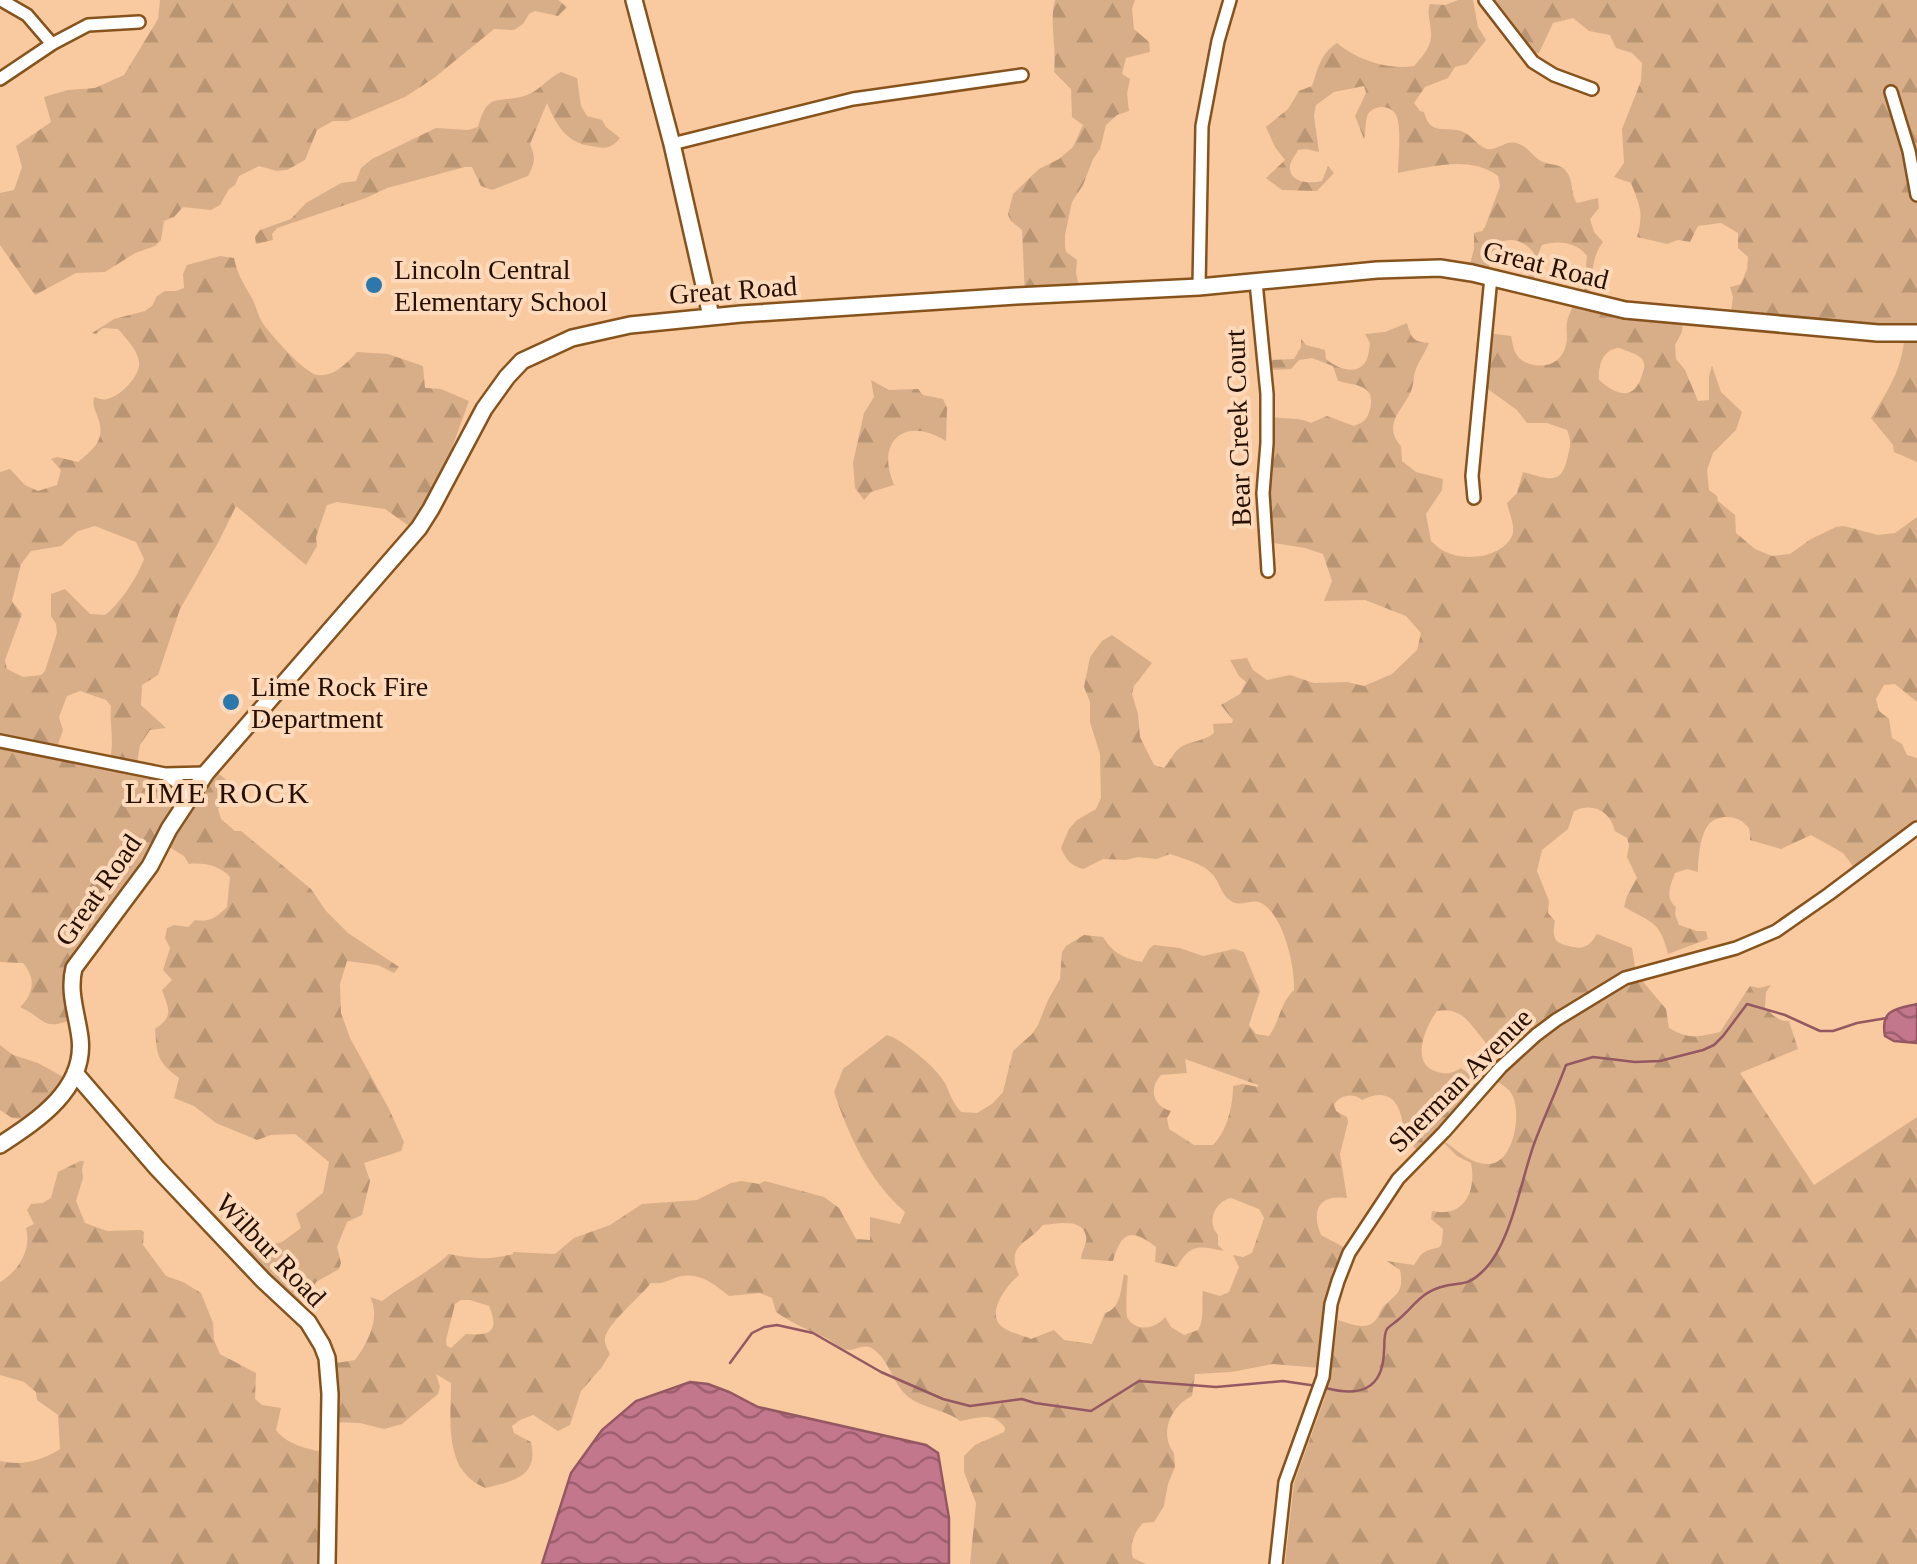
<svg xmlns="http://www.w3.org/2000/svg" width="1917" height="1564" viewBox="0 0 1917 1564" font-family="Georgia,serif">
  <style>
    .forest { fill: url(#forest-firs); fill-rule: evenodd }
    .water { fill: url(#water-waves); stroke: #945862; stroke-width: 2.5 }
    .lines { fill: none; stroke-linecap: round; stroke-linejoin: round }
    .stream { stroke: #945862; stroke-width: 2.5 }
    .street-casing { stroke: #87531c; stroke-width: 16 }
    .secondary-casing { stroke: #87531c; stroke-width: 20 }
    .street { stroke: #fff; stroke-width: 11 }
    .secondary { stroke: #fff; stroke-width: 15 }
    .poi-dot { fill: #2c77ab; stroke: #fed9ba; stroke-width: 4 }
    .labels { text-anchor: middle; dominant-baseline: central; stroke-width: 8; stroke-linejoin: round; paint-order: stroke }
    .street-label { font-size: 28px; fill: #251000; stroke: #fed9ba }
    .poi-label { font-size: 28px; fill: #251000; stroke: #fed9ba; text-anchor: start }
    .neighbourhood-label { font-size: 30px; letter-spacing: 2.5px; fill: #251000; stroke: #fed9ba }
  </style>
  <defs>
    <pattern id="forest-firs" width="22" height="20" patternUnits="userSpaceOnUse" patternTransform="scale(2.5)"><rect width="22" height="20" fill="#d8ae89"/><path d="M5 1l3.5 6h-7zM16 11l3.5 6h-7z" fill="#b99574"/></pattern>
    <pattern id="water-waves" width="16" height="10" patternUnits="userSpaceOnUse" patternTransform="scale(2.5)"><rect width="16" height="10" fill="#c3778c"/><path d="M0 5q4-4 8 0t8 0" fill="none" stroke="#9e6070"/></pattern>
  </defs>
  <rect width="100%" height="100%" fill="#f9c99f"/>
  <path class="forest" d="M160,0h398l9,7 -9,9 -23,-5 -6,3 -6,10 -9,6 -20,-1 -60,49 -29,19 -57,24h-15l-16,9 -12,30 -18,10 -10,1 -18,-5 -20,10 -4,9 -6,4 -9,16 -9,5 -28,-3 -9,10 -10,4 -3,19 -6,6 -20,7 -30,19 -29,1 -41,22 -35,-50v-52l14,-3 8,-23 -6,-21 35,-24 -7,-25 24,-7 27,-2 29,-13 34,-56z
    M1055,0h80l-3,9 2,20 15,13 1,10 -24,6 -4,16 8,5 -3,15 2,17 -12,4 -11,10 -6,24 -7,10 -10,26 -11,17 -7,33v11l1,6 11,8 -1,12 4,21 -55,4 -3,-67 -12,-10 -2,-6 5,-20 26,-25 20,-10 14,-12 10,-22 -11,-8 -1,-28 -17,-17c3,-24 -5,-49 1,-72z
    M1458,0h15l5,27 8,13 -19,24 -12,3 -7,11 -23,9 -11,16 6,8 4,1c6,24 20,14 37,19 10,3 16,15 26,18 10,2 18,-9 29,-6 12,3 16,13 25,18 7,4 16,3 22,7 12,10 6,24 14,35l21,-5 1,10 -9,11 4,13 9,10c-13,17 -10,38 -15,59l95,17 -1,14 -7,13 1,14 9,11 13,31 11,-1v-24l3,-10 9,26 21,20 -6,18 -23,23 -6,17 2,20 8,6 1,5 17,14 1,18 19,16 17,7 18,-2 21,-15 25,-12 8,-1 34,9 17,-2 22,-16v185l-22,-18 -11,1 -8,14 3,12 10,8 3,19 10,6 5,11 10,3v61l-61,51 -13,-17 -32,-18 -30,14 -31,-9c0,-6 1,-11 -4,-15 -8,-10 -28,-11 -37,-1 -9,11 -11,34 -11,48l-11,-3 -12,4c-4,12 -11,24 1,34l-1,7 4,11 18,6h9l2,8 -40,15c-8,-33 -16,-31 -44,-47l3,-11 10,-18 -10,-21 2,-12 -2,-7 -12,-7c-5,-20 -22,-29 -41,-20l-6,18 -26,21 -5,21 12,30 -1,12 7,8c-3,15 -2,22 14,25 14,4 20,1 28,-12l35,14 4,25 -29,12 -102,76c-6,-6 -13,-12 -19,-18 -15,-17 -23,-37 -49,-32 -12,16 -28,54 1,61 10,3 14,1 23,-4l19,14 -59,72 -17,-17c-1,-28 -10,-53 -42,-37 -9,-8 -23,-5 -28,5l2,6 11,6 1,5 -8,32 7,44c-29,-4 -36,13 -26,37l30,16 -9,25 -23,92 -46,-4 -42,8 -36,2 -3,22c-20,9 -34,37 -18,57l1,14 -7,17 -4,22 -10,16 -11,1c-9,9 -14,23 -10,35l13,6h-176l6,-61 -12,-31v-16l11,-11 29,-13 1,-4c-11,-17 -27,-10 -45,-7 -15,-12 -41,-13 -55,-27 -13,-13 -16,-34 -32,-45 -11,-7 -18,4 -29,0 -7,-2 -13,-9 -20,-12 -18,-8 -32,-14 -48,-25l-4,-14 -12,-5 -31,3c-16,-13 -32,-26 -54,-18 -10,4 -13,6 -24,5 -10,13 -44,41 -46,55 -1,5 3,12 5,16l-8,13 -21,24 -11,34 -12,6 -25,-16 -13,5 -8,6 2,7 17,9c8,35 -18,39 -46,46 -42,-18 -34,-67 -34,-105l-15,-9 4,13 -2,7 -36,30 -18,5 -24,-6 -28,-1 -2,-58 25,-4c13,-17 26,-43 15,-63l12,4c22,-17 46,-28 67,-47 23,5 41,6 64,0v-2l42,2 19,-16 36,-13 32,-21 55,-4 34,-17 11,-2 17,3 6,-3 59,16 15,11 17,31 14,1v-23l30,7 5,-12c-36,-31 -56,-76 -71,-120l9,-23 44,-34c16,5 49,32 58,48 5,11 7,19 16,29l16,1 15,-9 11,-12 10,-41 19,-17 6,-9 10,-25 12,-21 2,-27 4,-6 18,-11 19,2c10,16 20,21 39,25l7,-13 5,-4 26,3 23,8 31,-7 10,3 16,39 -11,34 7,9 13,2c11,-15 11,-33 25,-46 1,-23 -10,-75 -33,-87 -10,-5 -20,5 -30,-2 -10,-6 -11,-18 -18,-26 -10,-12 -29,-16 -43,-21l-13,5 -19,-2 -12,3 -23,-1 -20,10c-13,-4 -17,-9 -22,-21l8,-19 8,-9 19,-11 5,-11 -1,-44 -10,-32v-20l-6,-15 6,-30 12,-16 10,-6 40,28 -18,23 -2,8 6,20 2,23 14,28 10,3c6,-6 9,-16 17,-21 9,-6 21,-5 33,-14l-1,-9 19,-1 1,-3 -12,-15 19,-11 6,-12 -7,-6 -9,-16 17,-2 6,12 14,10 23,-5 24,8 33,-1 17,4 28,-12 25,-24 4,-17 -15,-17 -41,-16 -41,1 8,-20 -9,-27 -18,-6 -31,-5 -9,-49 5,-77c13,2 29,0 41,6l16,-7 27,10c10,-4 13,-6 16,-17 6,-25 -14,-23 -32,-28l-5,-15 -21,-8 -13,2 -8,9 -23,1v-10l26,-1 7,-12v-8l5,6 19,5 1,9c10,9 31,18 40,2 3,-6 3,-12 4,-18l-5,-9 20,-2 22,-9c4,15 6,19 22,20 -4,10 -11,19 -14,29 -2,5 -1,11 -3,16 -5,19 -32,35 -11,58l1,15 14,11 27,7 -1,11 -16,24 5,27c4,3 8,8 13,10 20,11 57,7 68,-15 4,-9 -3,-23 -5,-33l10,-10 6,-21c26,7 39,15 45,-17 3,-10 3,-15 -1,-25l-20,-7h-20l-10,-13 -32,-23 2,-54 24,3c3,16 5,25 23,29 19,3 31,-7 33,-26 0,-6 -1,-11 0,-16 1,-8 6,-16 9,-23h7l4,-44c-10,-14 -30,-16 -45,-11l-9,21 2,5 -2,16 -7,-1 8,-33c-9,-12 -24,-17 -37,-9l-11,32 -18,-4 6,-23v-16l8,-2 3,-4 15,-41 -2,-10c-29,-21 -67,-9 -100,-3 0,-13 4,-47 -2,-58 -5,-10 -21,-11 -28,-1 -3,6 -2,18 -4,25l-9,-23 11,-23 -2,-7 -30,6 -18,13 -2,11 5,36 -13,-3 -8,1c-3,6 -7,10 -8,16 -2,17 21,18 32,15l6,-15 6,7 -17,18 -35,-1 -16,-12 19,-18 -10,-13 -9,-20 22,-18 11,-18 13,-5c6,-18 9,-33 25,-43 20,17 51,27 77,23 7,-8 16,-17 17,-29 1,-13 -5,-21 -1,-33l15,1zM1619,348c7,3 18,5 23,11 4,6 2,10 0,16 -8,27 -26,20 -43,5 -1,-15 4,-31 20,-32zM1185,1059l73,26v2l-15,-3 -10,2c0,20 -6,45 -20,59h-19l-25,-16 -2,-11 4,-7c-18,-5 -23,-22 -10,-36l26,-2zM1231,1198l28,11 5,9 -12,35 -9,4 -10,-2 6,12 -10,25 -9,4 -17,-5c-2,15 2,27 -5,39l-14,5 -13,-8 -6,-10c-8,11 -27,16 -37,2 -3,-3 -1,-38 0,-43l-4,-2c-3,14 -3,35 -19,39l-13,31 -28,-4 -10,-10 -23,9c-9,-4 -24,-7 -31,-14 -13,-14 8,-41 19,-50 -14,-31 9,-31 24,-50 13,-1 39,-8 43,11 2,7 -5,15 -5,23l32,2c8,-29 18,-34 43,-14l-1,15 22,5c14,-24 21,-21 47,-16l-6,-6v-10c-12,-13 -3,-34 13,-37zM461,1300h9l19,6c11,26 1,30 -23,28l-15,14 -4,-2 -1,-6 9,-36z
    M1478,0h439v326l-187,-7 3,-22 -3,-10 11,-3 6,-15 1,-12 -10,-9v-15l-17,-10 -23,3 -8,16 -12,-2 -11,4 -30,-7c7,-24 3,-31 -6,-54l-17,-6 10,-14 -2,-34 19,-48 1,-18 -10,-10 -16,-5 -6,-13 -21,-4 -16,-13 -20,5 -14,30 -14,1 -26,-35z
    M561,72l16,6 4,28 6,10 15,4 4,7 14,11c-9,11 -15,11 -29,8 -25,-3 -35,-22 -44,-43l-17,41c6,14 5,19 -2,32l-36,14 -11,-4 -9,-19h-7l-78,21 -21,10 -89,30 -5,6 1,6 -17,4 -1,-7 5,-7 31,-11 15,-16 35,-20 15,-2 5,-13 11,-9 64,-31 32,2 10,-3c10,-37 20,-22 49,-32 12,-4 21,-17 34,-23z
    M220,256l14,2c3,16 11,28 19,42 3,7 5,15 9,22 7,11 44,53 56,53 16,2 29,-12 39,-23l31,2 35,12 2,22 16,1 28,12 -17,47 1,3 -37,80 -31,-22 -48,-7 -10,3 -11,32 1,9 -11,19 -70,-59 -17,35 -39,68 -22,66 -16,10 -1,20 25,23 -16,2 -10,15 -4,24 78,1 20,16 -16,23 3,10 14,12h6l70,58 15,22 22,22 51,34 -5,6 -16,-8 -31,-4 -7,23 1,29 9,25 39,71 15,33 -3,9 -37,12 6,18 -8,34 -15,7 -10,25 4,16 -2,6 -23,13 -4,10 -14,14 -55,-49 8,-8 31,-7 19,-14 -5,-14 27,-21 6,-31 -34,-28 -24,1 -14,5 -41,-17 -22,-17 -20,-8 5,-20c-22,-16 -22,-23 -24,-49 19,-13 14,-19 7,-39l10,-10 -9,-10 7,-22 -5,-10 2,-10 7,-3 14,2 7,-7c15,3 21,-3 32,-13l3,-30c-9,-11 -27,-15 -41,-13l-5,-8 -18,-11 -77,115 -16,29 4,29c-36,13 -27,4 -57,-11 14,-13 16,-29 3,-44l-23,-1v-490l10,-3 15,16 13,6 19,-6 4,-15 -10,-11 6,-2 21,5c14,-12 27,-21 21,-41 -3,-11 -7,-13 -5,-24 7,2 9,4 16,1 11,-3 31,-23 29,-36 -1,-11 -13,-24 -21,-33l-15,-1 -7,6 -4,-1 22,-14 31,-8 7,-5 5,-10 8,-5h11l8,-3 -1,-14 4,-9zM95,526l41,16 8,17c-6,17 -24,45 -39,56l-15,-1 -25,-25 -14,5v22l5,8 1,9 -12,38 -4,4 -18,2 -16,-8 -2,-9 17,-46 -10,-13 9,-37 10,-13 30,-5 17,-15zM80,691l26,9 5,6c-2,21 5,38 -3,58l-53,-11 8,-23 -4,-13 8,-21z
    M1917,340v122l-23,-10 -1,-7 -22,-27c16,-26 30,-47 33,-77z
    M871,380l18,10 29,-1 5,6 20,4 4,9 -1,33c-41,-26 -71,0 -52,44l-23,7 -7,8 -9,-12 -2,-25 11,-50 10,-16z
    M1640,978l26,31 3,19c22,12 27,9 51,4l30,-46 9,2 12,-3 -5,7 -1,15c7,7 13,15 24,14l9,28 -58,24 74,112 103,-68v447h-632l9,-81 30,-83 7,-29 7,-51c10,3 23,9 33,4 8,-4 8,-14 14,-19 13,-12 19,-15 15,-35l-13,-9 27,4c3,-4 5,-9 9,-12 16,-10 19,3 20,-24l-12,-10 1,-8c31,7 45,-19 39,-48l-14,-7 -18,-18c16,9 28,25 48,26 27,2 36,-54 24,-71 -3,-6 -14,-11 -19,-15l62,-52z
    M0,1045l13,10 25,8 33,18 -47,38 -12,-1 -12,-8z
    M80,1161h4l-2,9 1,8 -7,23 9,22 22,8 34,-1 3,2 -1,13 23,31 17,6 18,11 12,30 1,17 6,14 36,19 -1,26 7,6 19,3 -5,22c11,15 34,20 52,23v111h-328v-103c22,5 41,0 60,-12l-2,-34 -21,-15 -1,-8 -12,-10 -24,-7v-93c18,-10 32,-33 26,-54l8,-4 -7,-14 4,-6 12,-1 8,-5 7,-26z"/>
  <path class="water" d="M1917,1004v39l-23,-2 -9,-5c-5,-27 11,-27 32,-32z
    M690,1382l18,2 21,8 29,15 168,38 12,8 11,65v46h-407l29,-91 31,-43 34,-29z"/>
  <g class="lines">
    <path class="stream" d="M730,1363l22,-30 12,-6 13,-2 36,8 68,39 62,27 27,7 52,-7 13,4 56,8 48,-30 77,6 67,-6 34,5
      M1326,1388c33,9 57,2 58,-37 1,-7 -1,-15 3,-22 2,-3 9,-7 12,-10 14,-12 23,-27 42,-32 19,-6 25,1 42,-16 28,-27 38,-91 51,-127 10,-27 22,-52 32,-79l27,-8 42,5 25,-1 43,-11 11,-5 9,-9 24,-32 38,11 35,16h13l24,-8 30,-5"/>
    <g class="street-casing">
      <path id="street" d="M1,0l26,15 25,29
        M1485,0l48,62 21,13 38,14
        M0,79l52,-35 36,-19 51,-3
        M1891,92l18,59 8,44
        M672,144l181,-45 169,-24
        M1256,282l11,112v49l-4,50 5,78
        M1199,287l3,-161 16,-85 12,-41
        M1474,498l-2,-22 19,-199
        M0,741l165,33
        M192,793l-27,-19 41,-1
        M1276,1564l9,-82 38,-105 8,-73 7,-23 11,-28 49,-74 46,-47 57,-65 35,-32 20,-15 69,-42 111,-30 40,-17 53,-37 88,-66"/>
    </g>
    <g class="secondary-casing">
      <path id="secondary" d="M634,0l38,144 39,172
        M75,1073l82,95 106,112 45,42 14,23 5,13 3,36 -3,170
        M0,1145c38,-25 86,-56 80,-107 -3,-24 -12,-46 -6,-70l76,-102 19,-37 37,-56 213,-245 12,-19 53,-100 23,-32 15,-16 50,-23 58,-13 111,-11 275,-18 183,-9 178,-17 63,-2 32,5 153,37 253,23h39"/>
    </g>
    <use href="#street" class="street"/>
    <use href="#secondary" class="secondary"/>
  </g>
  <g class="poi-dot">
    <circle cx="374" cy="285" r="10"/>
    <circle cx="231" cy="702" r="10"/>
  </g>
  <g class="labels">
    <g class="street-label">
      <text transform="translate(1546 265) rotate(14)">Great Road</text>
      <text transform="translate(733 290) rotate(-4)">Great Road</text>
      <text transform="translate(1238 428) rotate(-92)">Bear Creek Court</text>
      <text transform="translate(98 890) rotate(-55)">Great Road</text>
      <text transform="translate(1460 1080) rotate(-45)">Sherman Avenue</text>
      <text transform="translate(271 1250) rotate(46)">Wilbur Road</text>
    </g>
    <g class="poi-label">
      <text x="394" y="269">Lincoln Central<tspan x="394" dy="32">Elementary School</tspan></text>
      <text x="251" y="686">Lime Rock Fire<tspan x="251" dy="32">Department</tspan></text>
    </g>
    <g class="neighbourhood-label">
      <text x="218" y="792">LIME ROCK</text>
    </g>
  </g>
</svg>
